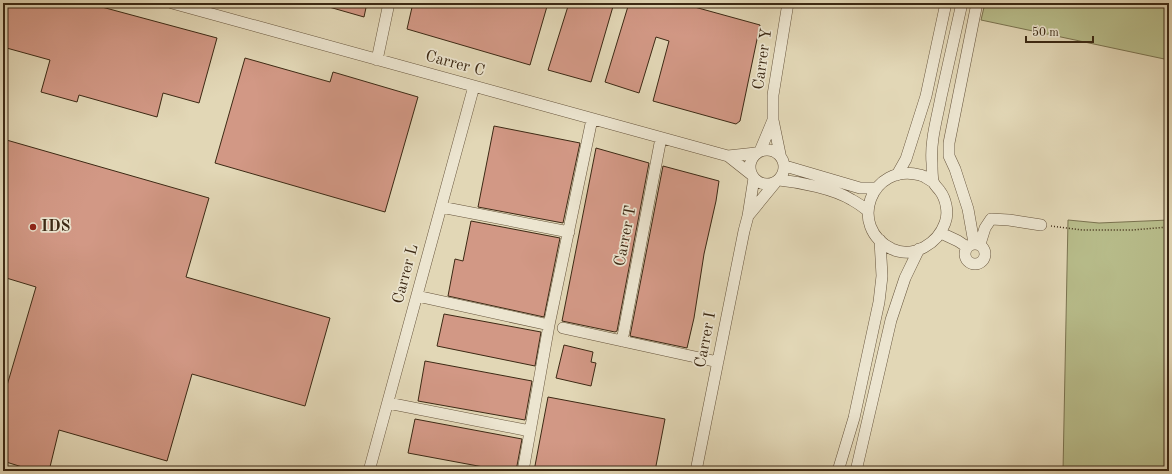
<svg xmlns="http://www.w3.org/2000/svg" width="1172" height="474" viewBox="0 0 1172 474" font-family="'Old Standard TT',serif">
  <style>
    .green { fill: #b8bd8b; stroke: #7a7350 }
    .building { fill: #d29885; stroke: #3c2914 }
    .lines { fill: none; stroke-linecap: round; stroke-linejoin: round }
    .minor-casing { stroke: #66543c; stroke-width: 12 }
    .path { stroke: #3c2914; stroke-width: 1.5; stroke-dasharray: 1 2; stroke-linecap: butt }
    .minor { stroke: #ece5d0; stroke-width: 11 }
    .poi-dot { fill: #8f2418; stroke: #ece5d0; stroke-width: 1.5 }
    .labels { text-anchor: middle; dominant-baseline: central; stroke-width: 3.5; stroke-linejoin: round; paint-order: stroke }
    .street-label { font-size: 16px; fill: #3c2914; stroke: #ece5d0 }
    .poi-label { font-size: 16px; font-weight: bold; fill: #3c2914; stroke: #ece5d0; text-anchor: start }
  </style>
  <rect width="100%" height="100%" fill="#e2d7b6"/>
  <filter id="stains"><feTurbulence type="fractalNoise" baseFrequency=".005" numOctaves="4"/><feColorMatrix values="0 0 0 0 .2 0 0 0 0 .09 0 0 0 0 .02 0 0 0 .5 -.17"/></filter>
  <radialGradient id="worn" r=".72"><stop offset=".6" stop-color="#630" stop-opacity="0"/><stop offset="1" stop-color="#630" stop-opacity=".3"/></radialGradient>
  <path class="green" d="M985,3h184v57l-188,-40z
    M1068,220l31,3 70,-3v251h-106z"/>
  <path class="building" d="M3,3h84l130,35 -18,65 -36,-10 -6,24 -78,-22 -2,7 -36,-10 9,-32 -47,-13z
    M322,3h45l-3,14 -42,-12z
    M413,3h135l-18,62 -123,-36z
    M569,3h45l-23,79 -43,-12z
    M629,3h51l80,22 -20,96 -4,3 -83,-23 16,-60 -13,-4 -17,56 -34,-11z
    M245,58l85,24 3,-10 85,25 -33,115 -170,-49z
    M494,126l86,17 -17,80 -85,-16z
    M3,139l206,59 -23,79 144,41 -25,88 -113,-32 -25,87 -108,-31 -10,41h-14l-32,-10v-62l33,-112 -33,-10z
    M596,148l53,15 -32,168 -2,1 -53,-11z
    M663,166l56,15 -3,20 -12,53 -10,64 -7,30 -57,-12z
    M471,221l89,17 -16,79 -96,-21 7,-37 8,2z
    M444,314l97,18 -6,34 -98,-20z
    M564,345l29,7 -2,10 5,1 -5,23 -35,-8z
    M425,361l107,20 -7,39 -107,-19z
    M548,397l117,22 -10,52h-121z
    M415,419l107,20 -6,32h-11l-97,-18z"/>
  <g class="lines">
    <g class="minor-casing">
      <path id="minor" d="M172,3l556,153
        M377,60l12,-57
        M773,120v-25l15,-92
        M750 167a17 17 0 1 1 34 0a17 17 0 1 1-34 0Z
        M760,151l13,-31 7,34
        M785,166l75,22h17
        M752,175l-24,-19 28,-3
        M897,175l9,-16 20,-63 20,-93
        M754,178l-6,38 27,-33
        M779,180c21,2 56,9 73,20 6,3 11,7 16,11
        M933,182c-4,-2 -8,-6 -13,-7 -49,-13 -73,52 -28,74 22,10 46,-6 53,-26 4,-10 1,-24 -5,-32 -2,-3 -6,-6 -7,-10 -1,-5 -1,-12 -1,-18 -2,-22 5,-44 9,-66 7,-31 14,-63 21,-94
        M441,207l128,25
        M941,233l17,8 9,6
        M974,243l-6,-34 -13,-40 -6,-13v-13l28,-140
        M965 254a10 10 0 1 1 20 0a10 10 0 1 1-20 0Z
        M980,244l5,-16 6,-9 18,1 32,5
        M417,296l132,29
        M563,328l155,34
        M622,341l39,-203
        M388,403l142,28
        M369,471l105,-385
        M523,471l26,-146 43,-206
        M696,471l48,-240 4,-15
        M838,471l16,-53 25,-116 3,-26 -2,-36
        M856,471l35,-151 14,-42 14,-29"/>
    </g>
    <path class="path" d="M1051,226l31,4h50l37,-3"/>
    <use href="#minor" class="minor"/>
  </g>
  <circle class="poi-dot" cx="33" cy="227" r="4"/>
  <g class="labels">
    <g class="street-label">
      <text transform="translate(763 59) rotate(-82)">Carrer Y</text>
      <text transform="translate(455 64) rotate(15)">Carrer C</text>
      <text transform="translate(626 236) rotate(-79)">Carrer T</text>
      <text transform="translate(406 274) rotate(-75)">Carrer L</text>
      <text transform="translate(706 340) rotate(-79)">Carrer I</text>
    </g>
    <g class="poi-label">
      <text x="41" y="227">IDS</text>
    </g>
  </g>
  <rect width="1172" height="474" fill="none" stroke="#e2d7b6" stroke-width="16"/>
  <rect x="4" y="4" width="1164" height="466" fill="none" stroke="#3c2914" stroke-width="2"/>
  <rect x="8" y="8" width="1156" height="458" fill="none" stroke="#3c2914"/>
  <path d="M1026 36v6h67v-6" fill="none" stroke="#3c2914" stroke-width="2"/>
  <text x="1032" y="36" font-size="12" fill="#3c2914" stroke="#ece5d0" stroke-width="3" paint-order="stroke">50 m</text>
  <rect width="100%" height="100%" filter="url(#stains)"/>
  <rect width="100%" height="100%" fill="url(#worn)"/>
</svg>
